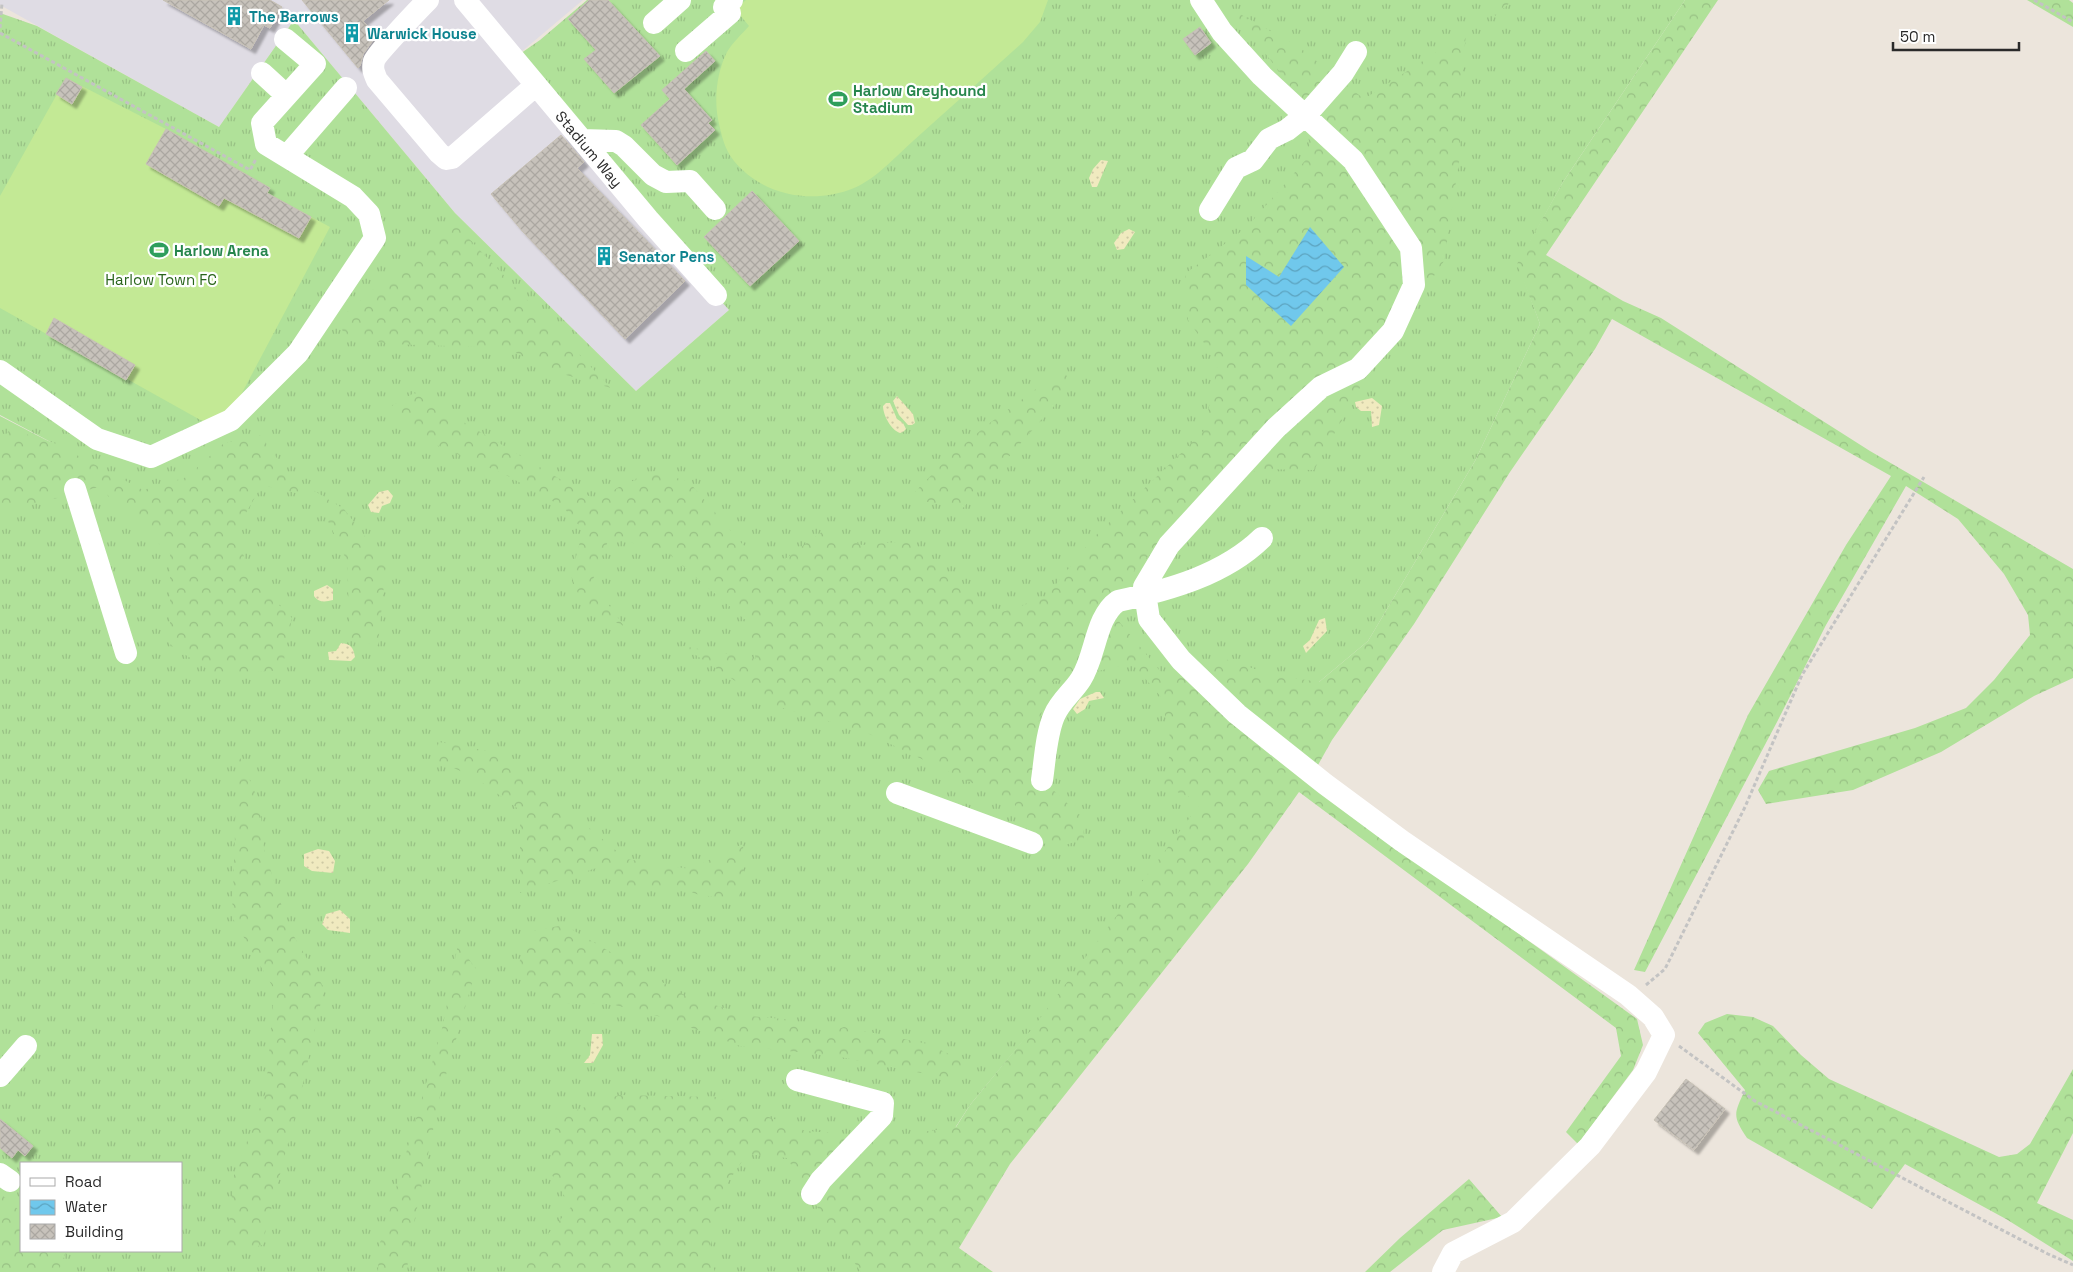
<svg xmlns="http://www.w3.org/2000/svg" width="2073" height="1272" viewBox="0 0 2073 1272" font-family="'Space Grotesk',sans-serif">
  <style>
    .industrial { fill: #dfdce4 }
    .grass { fill: url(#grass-tufts); fill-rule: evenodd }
    .forest { fill: url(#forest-crowns) }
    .sand { fill: url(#sand-dots) }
    .pitch { fill: #c3e995 }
    .water { fill: url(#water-waves) }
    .building { fill: url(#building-cross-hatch); stroke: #c7c1b5; filter: url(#shadow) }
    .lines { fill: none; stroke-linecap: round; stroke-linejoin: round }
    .path { stroke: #c3c3c3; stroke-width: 3; stroke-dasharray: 4 2.5; stroke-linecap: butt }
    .minor { stroke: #fff; stroke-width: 22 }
    .labels { text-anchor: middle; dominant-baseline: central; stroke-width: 4.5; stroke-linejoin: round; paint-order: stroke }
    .culture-label { font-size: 15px; font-weight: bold; fill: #0d838f; stroke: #fff; text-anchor: start }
    .leisure-label { font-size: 15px; font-weight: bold; fill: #27864d; stroke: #fff; text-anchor: start }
    .street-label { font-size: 15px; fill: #2a2a2a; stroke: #fff }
    .park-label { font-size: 15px; fill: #29651b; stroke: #fff }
  </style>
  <defs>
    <pattern id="grass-tufts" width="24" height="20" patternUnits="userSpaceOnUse" patternTransform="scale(1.25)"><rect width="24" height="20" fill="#b0e199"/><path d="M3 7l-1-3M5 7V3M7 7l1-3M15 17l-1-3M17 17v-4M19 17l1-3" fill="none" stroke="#98c184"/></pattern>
    <pattern id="forest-crowns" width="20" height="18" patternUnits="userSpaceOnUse" patternTransform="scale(1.25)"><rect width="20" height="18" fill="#b0e199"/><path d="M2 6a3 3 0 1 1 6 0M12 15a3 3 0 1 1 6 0" fill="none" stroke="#98c184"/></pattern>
    <pattern id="sand-dots" width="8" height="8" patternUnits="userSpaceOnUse" patternTransform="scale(1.25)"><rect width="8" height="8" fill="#f0eabf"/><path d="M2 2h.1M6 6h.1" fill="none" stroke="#cec9a4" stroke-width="1.8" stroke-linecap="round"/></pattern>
    <pattern id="water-waves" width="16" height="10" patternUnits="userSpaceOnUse" patternTransform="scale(1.25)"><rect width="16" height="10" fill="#70c8ec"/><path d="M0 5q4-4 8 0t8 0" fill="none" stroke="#5ca3bf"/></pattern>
    <pattern id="building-cross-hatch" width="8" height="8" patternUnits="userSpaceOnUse" patternTransform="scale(1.25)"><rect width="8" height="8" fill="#c7c2bb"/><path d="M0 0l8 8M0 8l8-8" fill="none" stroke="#aba7a1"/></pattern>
    <filter id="shadow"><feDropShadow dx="4.5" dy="4.5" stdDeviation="1" flood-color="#0004"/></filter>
  </defs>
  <rect width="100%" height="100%" fill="#ece5dc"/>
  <path class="industrial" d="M0,0h583l-69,58 139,167 76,85 -93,81 -181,-178 -161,-193 -75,107 -219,-122z"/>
  <path class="grass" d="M587,0h1098l-122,182 -45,82 22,60 -65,137 -107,180 -49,41 -349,423 -109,167h-861v-856l73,38 -73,-39v-402l37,13 182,101 75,-107 161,193 181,178 93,-81 -76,-85 -139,-167 26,-18zM21,1163h160v88h-160z"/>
  <path class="forest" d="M1493,0h20l-18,16z
    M1685,0h33l-172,255 77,46 38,17 209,133 203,118v109l-39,18 -93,56 -88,38 -87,14 -8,-14 11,-19 146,-43 51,-20 28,-28 36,-45 -2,-20 -24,-41 -46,-55 -52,-33 -80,139 -49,97 -132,250 -11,-2 114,-255 98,-170 45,-69 -279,-157 -17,30 -85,123 -96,152 -82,116 -14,25 103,98 216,156 6,26 -10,25 -55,74 -12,-12 55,-76 -5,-28 -317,-236 -51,72 -238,300 -51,84 34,24h-132l-27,-38 -47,-76 -40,-4 -23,34 -15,65 6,19h-199l55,-65 -22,-37 8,-53 62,-22 96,2 91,34 82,6 68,-10 14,-22 62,-76 171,-229 -20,-5 -21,-11 10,-38 -11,-49 -29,-34 -80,19 -21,62 18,42 34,32 1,21 -19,6 -30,-2 -21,-40 -151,-72 -91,-26 -90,-59 74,13 -7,-36 -80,-69 -59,-18 -18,46 32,44 -40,-18 -13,-32 12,-46 -20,-23 -57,-32 -72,-31 -46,-36 26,-15 185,109 18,-14 38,-17 34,11 54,63 42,14 38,-28 39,14 47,-4 48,41 42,31 46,-15 48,-60 111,-107 14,-68 -30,-43 -3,-46 62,-47 63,-72 -4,-49 -75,-97 68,38 65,52 102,-66 -5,53 -1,69 -16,106 -81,121 -49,88 -56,-1 -63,40 -62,63 -16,47 48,58 57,-19 51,17 46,7 49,-41 107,-180 65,-137 -23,-60 46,-82z
    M2027,0h42l4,3v24z
    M453,219l3,6 155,163 -69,-20 -34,-20 -120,-4 -44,-10 -6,-14z
    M1063,369l9,17 -110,123 -53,-11 39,-40 39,-33z
    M10,429l44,14 89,47 44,-13 37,-34 36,-8 30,41 54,33 42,55 -8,81 -28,-5 -3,-79 -30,-63 -55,-13 -27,47 16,45 41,41 -10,52 -65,5 -47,-30v-91l-71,-67 -99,26v-70z
    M439,742l50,9 20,12 32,33 46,30 39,33 64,10 53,-25 1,27 -4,30 -44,-7 -20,-9 -50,7 -23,-26 -83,27v-83l-46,-33 -41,-18z
    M238,753l22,51 4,45 24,77 36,62 -22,100 -40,157 -36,9 8,-79 32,-83 8,-103 -42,-72z
    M564,925l122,71 64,20 43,4 22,16 29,-9 84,17 46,22 -27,12 -112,-22 -95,-10 -75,-28 -54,-14h-60l-35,-33 15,-40z
    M458,944l18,25 -36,127 -31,151 -2,25h-29l1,-25 64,-222z
    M1727,1014l26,3 20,9 28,29 28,24 170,78 18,-3 13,-10 43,-75v64l-36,70 36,17v41l-67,-42 -101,-55 -33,45 -125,-71c-15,-23 -13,-24 -2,-48l-47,-57 7,-10z
    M1469,1179l33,38 -59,13 -53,42h-25l35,-34z
    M0,1193l21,19v39l45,1 -8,20h-58z"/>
  <path class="sand" d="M1101,160l7,1 -11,26h-5l-3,-9 4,-9z
    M1129,229l6,3 -11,17 -7,1 -3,-7 7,-10z
    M897,396l16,18 2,9 -3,2h-4l-9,-10 -6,-14z
    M1372,398l10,8 -3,19 -7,2 -1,-16h-10l-5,-4 -1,-5z
    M886,403h4l7,16 6,4 3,6 -3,3 -3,1c-9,-3 -17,-18 -17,-27z
    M388,490l5,6 -3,7 -8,3 -3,7 -8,-1 -3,-7 11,-13z
    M327,585l6,4v11c-8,2 -14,3 -19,-4v-5z
    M1325,618l2,13 -21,22 -3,-7 7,-6 9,-20z
    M341,643c10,1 12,4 14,14l-4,4 -22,-1 -1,-8 8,-1z
    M1096,692h4l4,6 -15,3 -4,8 -8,5 -4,-5 7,-10z
    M318,849l11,2 6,10 -2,12 -21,-2 -8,-5v-12z
    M340,910l10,9v14l-22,-3 -6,-6 4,-10z
    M592,1034h10l1,11 -10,18h-9l6,-8z"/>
  <path class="pitch" d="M746,0h302l-8,22 -17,20c-36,33 -73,66 -110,99 -17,15 -37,38 -59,47 -41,17 -91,8 -120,-27 -10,-12 -13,-28 -16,-42 -4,-22 -1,-47 9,-67 5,-9 15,-18 22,-26l-14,-17z
    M66,78l100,51 104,59 -3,5 63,34 -96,181 -30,14 -204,-114v-112z"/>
  <path class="water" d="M1310,227l34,40 -53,59 -45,-41v-29l33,21z"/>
  <path class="building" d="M163,0h107l12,7 -12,21 -6,-3 -13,24z
    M302,0h87l-26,21 13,15 -13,18 -3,12 -2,2z
    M589,0h19l52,56 -46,37 -30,-34 12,-9 -28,-31z
    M1200,27l11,16 -16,12 -12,-16z
    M706,51l9,10 -31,28 28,31 -4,3 7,7 -38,35 -36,-40 29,-26 -8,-9z
    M66,78l16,9 -10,17 -16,-10z
    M166,129l104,59 -3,5 44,24 -12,21 -75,-40 -5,8 -73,-42z
    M561,135l23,27 -7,6 108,113 -60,58 -102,-107 -32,-38z
    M752,191l47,50 -49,45 -46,-49z
    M54,318l81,47 -9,15 -80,-46z
    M1686,1079l39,30 -31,41 -40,-30z
    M0,1119l33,27 -8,10 -7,-6 -6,8 -12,-10z"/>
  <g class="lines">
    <path class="path" d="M2034,0l39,22
      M0,28l2,-25
      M0,33l250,137 6,-11
      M1646,985l19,-16 80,-162 57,-132 122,-198
      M1679,1046l76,55 293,153 25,11"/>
    <path class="minor" d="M428,0c-8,8 -52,54 -54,61 -2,8 0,12 3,19l62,73 7,6 6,-1 84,-73
      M465,0l183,219 68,76
      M1201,0l21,32 40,44 91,84 58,88 3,37 -21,46 -35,38 -37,18 -45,41 -107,117 -25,42 5,32 32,41 56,54 88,70 77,57 226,154 25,22 11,18 -18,37 -56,74 -77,76 -60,31 -10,19
      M654,23l26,-23
      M686,51l44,-38 -6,-6 8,-7
      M262,73l24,22
      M582,140l34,1 8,5 29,29 13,7 24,-1 25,28
      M287,156l59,-68
      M1210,210l26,-42 17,-8 16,-21 18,-9 19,-15 37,-42 13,-21
      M0,371l97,68 54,18 80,-37 67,-67 77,-115 -6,-24 -16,-17 -87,-53 -4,-21 53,-59 -30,-25
      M75,489l51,164
      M1042,780c3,-20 4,-45 12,-64 6,-15 19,-24 27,-37 15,-23 14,-62 37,-78 51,-11 106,-26 144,-63
      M897,793l135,50
      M0,1076l26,-30
      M797,1080l86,23 -1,13 -61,64 -9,14
      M0,1174l10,7"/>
  </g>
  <defs>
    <g id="building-bare" transform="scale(1.5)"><path d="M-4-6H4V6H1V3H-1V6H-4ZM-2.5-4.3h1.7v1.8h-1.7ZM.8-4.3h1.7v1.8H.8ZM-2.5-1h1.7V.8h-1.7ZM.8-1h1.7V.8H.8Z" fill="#0f9aa8" stroke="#fff" stroke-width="2.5" paint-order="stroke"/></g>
    <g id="stadium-bare" transform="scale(1.5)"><path d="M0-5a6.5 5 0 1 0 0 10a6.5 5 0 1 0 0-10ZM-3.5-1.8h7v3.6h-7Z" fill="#2e9e5b" stroke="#fff" stroke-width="2.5" paint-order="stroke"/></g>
  </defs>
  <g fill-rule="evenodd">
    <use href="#building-bare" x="234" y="16"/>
    <use href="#building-bare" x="352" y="33"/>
    <use href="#stadium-bare" x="838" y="99"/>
    <use href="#stadium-bare" x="159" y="250"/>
    <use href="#building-bare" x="604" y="256"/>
  </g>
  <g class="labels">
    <g class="culture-label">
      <text x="249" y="16">The Barrows</text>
      <text x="367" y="33">Warwick House</text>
      <text x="619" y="256">Senator Pens</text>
    </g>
    <g class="leisure-label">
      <text x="853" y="90">Harlow Greyhound<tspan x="853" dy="17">Stadium</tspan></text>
      <text x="174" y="250">Harlow Arena</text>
    </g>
    <g class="street-label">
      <text transform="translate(589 149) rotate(50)">Stadium Way</text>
    </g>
    <g class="park-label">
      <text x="161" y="279">Harlow Town FC</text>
    </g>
  </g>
  <rect x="20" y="1162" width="162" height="90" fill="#ffffff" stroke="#aaaaaa"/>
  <rect x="30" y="1178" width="25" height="8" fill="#ffffff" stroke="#aaaaaa"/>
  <text x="65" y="1187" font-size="15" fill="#2a2a2a">Road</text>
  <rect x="30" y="1200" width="25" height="15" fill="url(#water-waves)" stroke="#aaaaaa"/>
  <text x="65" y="1212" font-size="15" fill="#2a2a2a">Water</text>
  <rect x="30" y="1224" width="25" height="15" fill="url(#building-cross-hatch)" stroke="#aaaaaa"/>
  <text x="65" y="1237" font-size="15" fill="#2a2a2a">Building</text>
  <path d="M1893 42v8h126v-8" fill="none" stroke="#2a2a2a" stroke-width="2.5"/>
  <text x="1900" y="42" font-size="15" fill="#2a2a2a" stroke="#ffffff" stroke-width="4" paint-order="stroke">50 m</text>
</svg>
